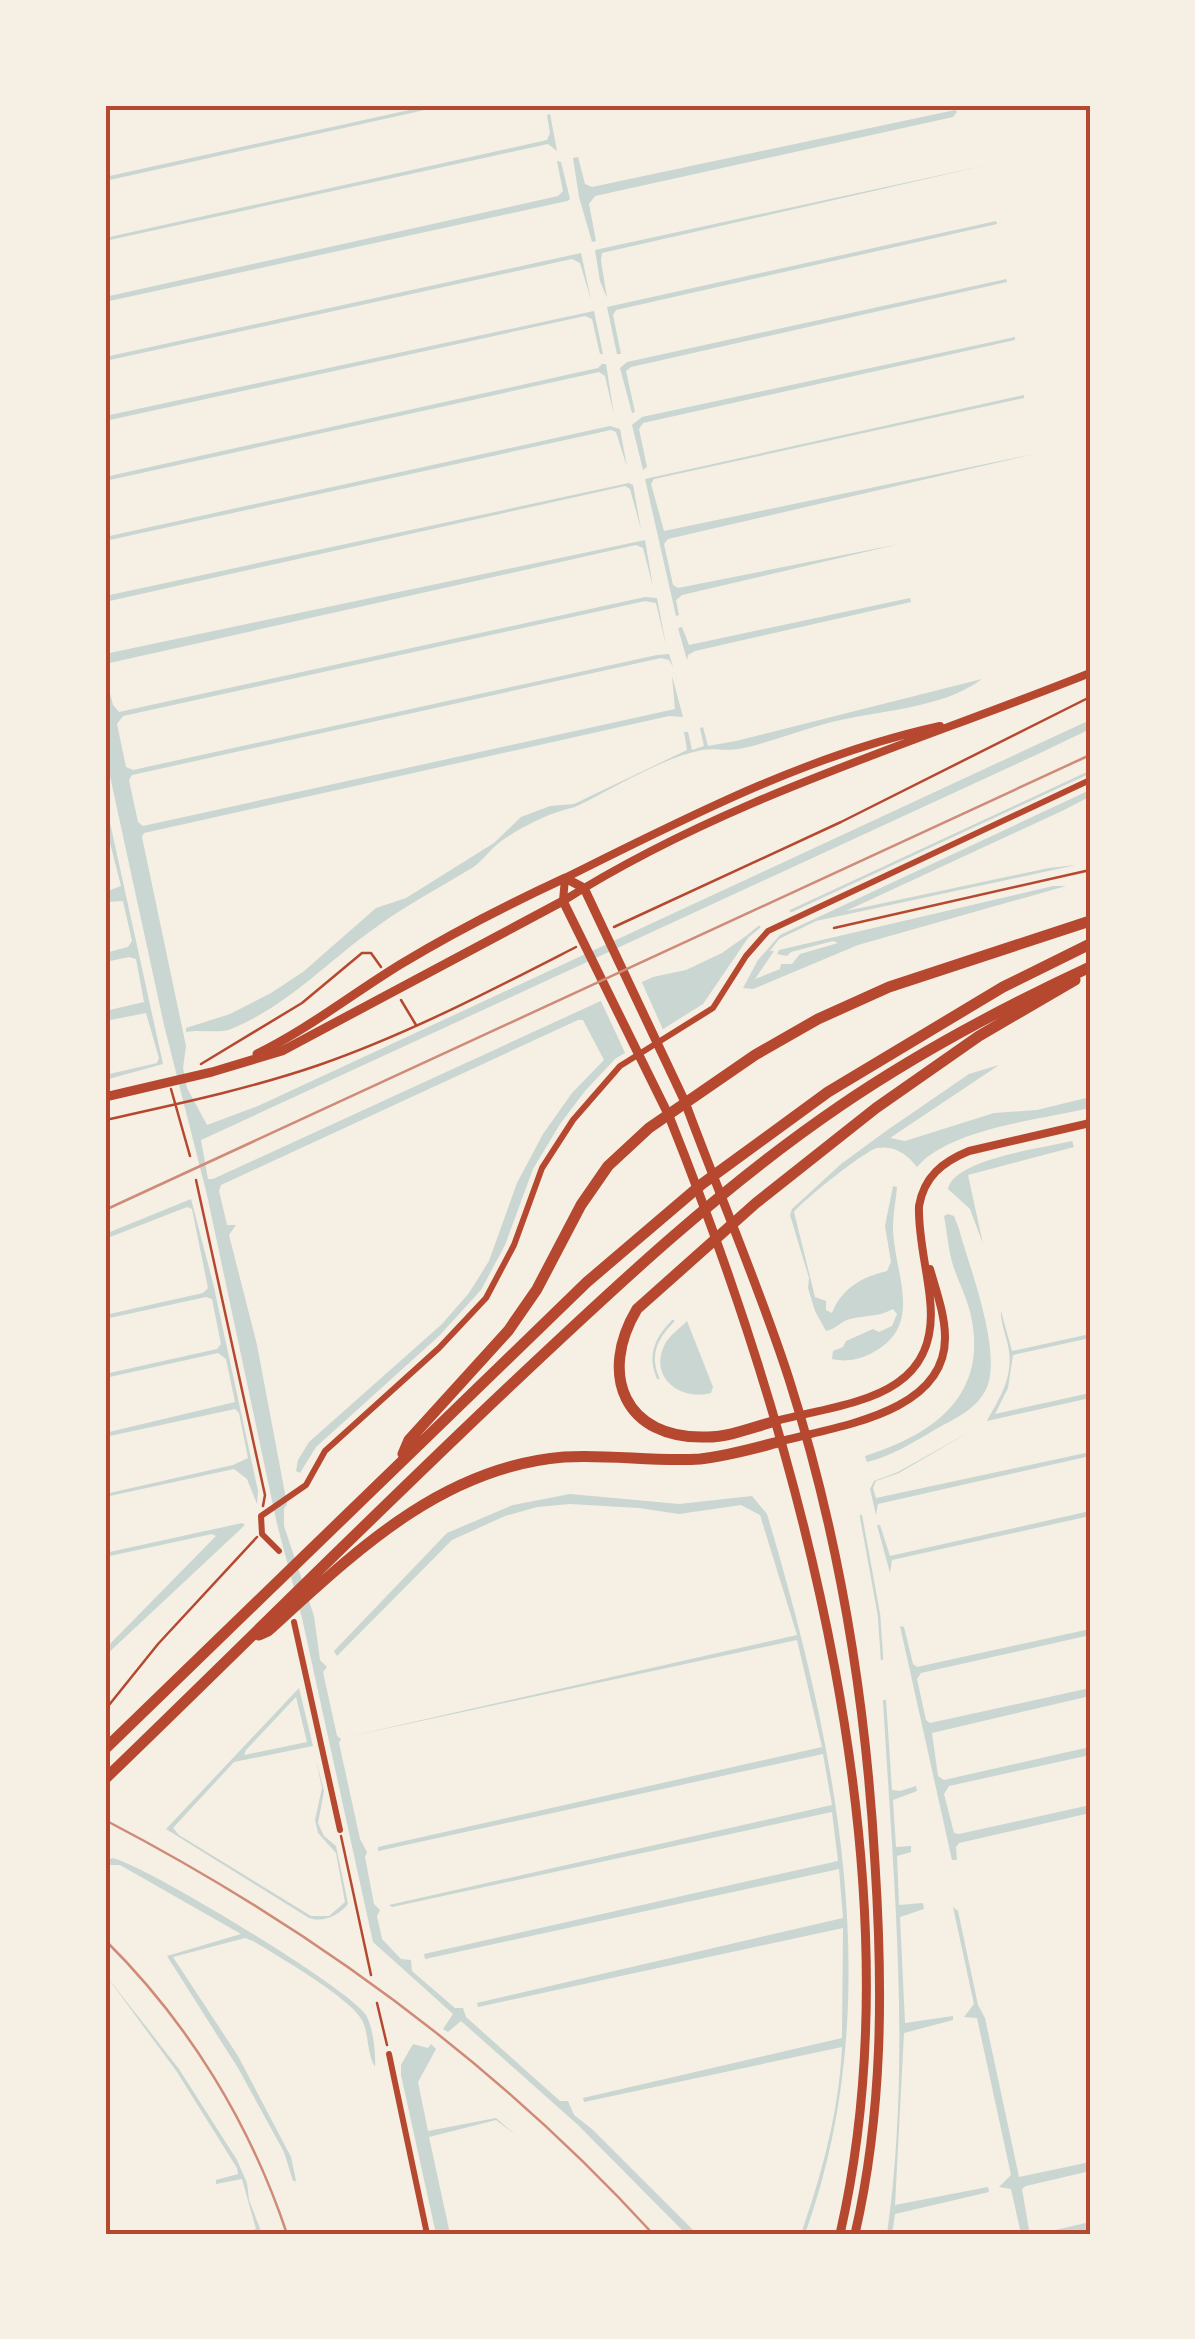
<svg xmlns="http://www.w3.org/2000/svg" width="1195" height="2339" viewBox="0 0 1195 2339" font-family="'Crimson Pro',serif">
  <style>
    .water { fill: #c9d6d2; fill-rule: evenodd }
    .pier { fill: #f6efe4 }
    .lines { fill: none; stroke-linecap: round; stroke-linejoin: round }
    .stream { stroke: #c9d6d2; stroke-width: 2.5 }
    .path { stroke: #b5482f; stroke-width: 2.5 }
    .service { stroke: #b5482f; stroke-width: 2.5 }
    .minor { stroke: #b5482f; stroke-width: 6 }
    .tertiary { stroke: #b5482f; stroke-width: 8 }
    .secondary { stroke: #b5482f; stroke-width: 9 }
    .primary { stroke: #b5482f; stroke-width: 9 }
    .motorway { stroke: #b5482f; stroke-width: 11 }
    .rail { stroke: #cf8b77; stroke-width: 2.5 }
    .neatline { fill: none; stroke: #b5482f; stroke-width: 4 }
  </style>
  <rect width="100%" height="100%" fill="#f6efe4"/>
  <path class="water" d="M432,105h15l-342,76v-4z
    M955,110l2,2 -4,5 -358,79 -6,8 7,37 -4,1 -13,-45 -6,-39 5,-1 7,27 7,3z
    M550,114l7,37 -9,-7 -443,97v-3l442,-98 3,-7 -3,-18z
    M557,161l4,1 9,37 -3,2 -462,101v-5l453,-101 5,-5z
    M987,165l-385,88 -1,8 6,37 -7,-17 -5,-31z
    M996,221l1,3 -381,86 -3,5 8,39h-4l-10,-47z
    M581,253l10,47 -11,-37 -8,-4 -467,102v-4z
    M1006,279l1,3 -376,85 -5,4 9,41 -3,1 -12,-45 7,-6z
    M594,311l9,43h-3l-8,-35 -7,-3 -480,105v-5z
    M1015,337v3l-372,83 -4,6 8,38 -4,3 -11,-45 10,-8z
    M602,364h4l8,51 -9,-39 -6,-4 -494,109v-4l493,-109z
    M1024,395v3l-370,81 -3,5 13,47 370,-77 -366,85 -4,5 9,41 5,3 221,-44 -217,51 -6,5 3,15 -3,1 -31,-137z
    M610,426l10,3 7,38 -11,-35 -5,-2 -506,111v-4z
    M629,483l4,2 8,44 -11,-40 -5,-3 -520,116v-6z
    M645,540l8,47 -10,-39 -7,-3 -531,119v-10z
    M645,597l12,1 9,47 -10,-42 -11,-2 -522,115 -6,8 9,43 7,3 524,-115 12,-1 4,13 -4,-7 -8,-2 -529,117 -3,5 9,42 5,4 532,-117 -3,-33 11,41 -14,-1 -525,117 -2,4 44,209 -3,22 4,20 20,37 51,-19 832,-386v9l-52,25 -837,386 7,39h5l440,-202 33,-7 36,-17 24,-17 2,2 -45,66 -88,55 -30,32 -25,33 -27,45 -28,76 -24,45 -42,46 -123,111 -16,26 -4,-2 2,-11 11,-18 133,-118 27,-31 20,-32 28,-78 26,-49 29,-41 32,-33 -21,-40h-5l-357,165 -2,6 8,34h9l-7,10 28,110 30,159 -3,5v17l30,90 6,44 7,7 -4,5 14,64 4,3 -2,4 21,96 7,13 -2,5 9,47 6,6 -3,6 5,23 19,20 10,1 1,11 43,37h8l3,9 94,84h8l6,14 18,14 105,105h-11l-108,-109 -117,-104 -13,11 -5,-3 10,-15 -80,-72 -71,-324 -25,-94 -70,-329 -43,-170 -59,-272v-79l8,31 6,7z
    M910,598l1,4 -216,49 -7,4 -1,5 -9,-32 4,-1 7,18z
    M982,679c-42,31 -105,31 -154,44 -30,8 -59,20 -89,26 -13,2 -27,-1 -37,1 -41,8 -89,39 -127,57 -26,6 -53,19 -75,35 -11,8 -17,19 -28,26 -35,21 -71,40 -104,65 -45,33 -83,74 -137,96 -13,5 -30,0 -45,3v-4l44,-14 41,-21 32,-21 73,-64 30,-10 88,-55 27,-26 29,-11 24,-2 113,-54 -3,-18h4l4,18 12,-4 -4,-18 3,-1 5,19 28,-5z
    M1090,790l-1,7 -25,13 -218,101 203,-43 27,-3 -260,56 -37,18 -9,12h4l-19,28 25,-10 1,-5h11l8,-10 38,-11 -5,-2 -42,11 -4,4 -10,-2 2,-4 274,-64h13l-208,59 -105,44 -10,-1 15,-28 22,-25z
    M105,800l58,264 -58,16v-5l52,-12 2,-5 -13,-45 -41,8v-10l39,-9 -8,-43 -7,-2 -24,5v-9l23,-6 4,-6 -9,-40 -18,1v-10l16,-6 -11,-43h-5z
    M999,1065l-109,73 15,3 89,-28 43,-3 53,-13v11c-50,12 -139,20 -173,59 -9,-12 -22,-22 -40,-19 -11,2 -75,53 -83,64l21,85 11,4v9l6,3c10,-25 30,-36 55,-42l4,-9 -6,-36 8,-40 4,1c-1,13 -4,26 -4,39 0,47 34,100 -23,128 -12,6 -25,8 -38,5l1,-8 10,-4 3,-6 27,-12 6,3 13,-6 5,-12 -4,-5c-14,8 -28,6 -43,10 -10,3 -14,10 -24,12l-11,-20 -7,-23 1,-10 -19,-63 2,-6 49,-45 45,-33 83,-57z
    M1072,1141l2,6 -106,28 15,69 -13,-35 -22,-20c6,-30 96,-41 124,-48z
    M191,1199l22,84 45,208 -1,13 -10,-25 -13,-10 -129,28v-3l128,-29 15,-7 -9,-45 -4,-4 -130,28v-4l130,-31 -9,-43 -8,-6 -113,25v-4l112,-25 4,-5 -9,-45 -6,-2 -101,22v-4l98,-22 5,-5 -16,-79 -5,-2 -82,32v-5z
    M948,1214l6,2 5,13c10,38 47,130 25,164 -11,18 -30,26 -48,36 -22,13 -44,27 -69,33l-2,-6c66,-21 121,-58 107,-135 -3,-20 -14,-39 -20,-59 -4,-15 -5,-31 -8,-46z
    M1001,1311l11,40 78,-17v4l-77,17 -5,33 -13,26 95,-21v5l-103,23c11,-21 26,-42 22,-70 -2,-14 -9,-29 -8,-40z
    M687,1321l26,66 -2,6c-31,8 -63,-16 -46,-49 4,-8 15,-16 22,-23z
    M971,1431l-72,42 -23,8 -3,7 3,10 214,-46v4l-212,48 -2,11 -6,-26 4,-8 24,-9z
    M570,1494l109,10 73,-8 15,18c69,232 123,485 38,720h-4c21,-60 38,-123 41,-187l-258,55 -1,-4 259,-60 1,-110 -365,79 -1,-4 366,-85 -4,-49 -414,90 -1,-5 414,-93 -6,-49 -440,95 -3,-2 443,-100 -9,-51 -445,97v-4l444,-100 -25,-107 -450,97 450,-102 -37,-120 -19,-10 -62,9 -40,-6 -69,-4 -33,3 -32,9 -53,24 -115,116 -3,-5 113,-118 66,-28z
    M1090,1511v5l-198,44 -2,13 -13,-48h3l10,31z
    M242,1523l3,2 -140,131v-7l111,-113 -4,-2 -107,23v-4z
    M900,1626l4,1 9,37 4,3 173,-38v6l-169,38 -4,6 9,41 4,3 160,-35v8l-158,37 6,43 6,4 146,-33v8l-141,31 -5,8 10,39 5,1 131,-29v8l-131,30 -3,4 1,13h-5z
    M299,1688l14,58 -79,16 -61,66 6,7 132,81h18l16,-14 -9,-49 -18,-20 -3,-13 7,-32 -6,-28 8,31 -6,32 6,13 12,10 12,58c-9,11 -24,19 -39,14l-143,-89zM296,1697l11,45 -63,13 2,-5z
    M883,1700h3l6,90 8,1 16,-5 1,5 -24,9 3,47 15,-1v6l-14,4 2,49 24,-2 1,6 -24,8 5,106 48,-7v4l-49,13 -9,172 93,-18 1,5 -94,22 -3,20h-5c25,-177 6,-357 -4,-534z
    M112,1858c32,6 238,131 254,157 7,12 10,39 9,52 -8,-13 -6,-31 -12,-45 -10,-23 -86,-66 -110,-81l-8,-3 -72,19 65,99 53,101 5,24h-3l-9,-29 -46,-84 -71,-112 74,-22 -121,-69h-15v-3z
    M953,1907l5,4 20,94 7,13 34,159 71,-15v9l-64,15 -4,3 7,41 9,4 52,-12v8l-17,4h-52l-10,-45 -12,-2 12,-12 -34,-157 -13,-1 10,-13z
    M105,1974l74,95 58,91 10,23 2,17 13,34h-22l16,-5 -14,-50 -26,5v-4l22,-6 -1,-6 -60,-96z
    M413,2044l15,4 3,-4 5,5 -18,33 10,49 68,-13 20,17 -20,-15 -67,17 21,97h-14l-35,-159v-10z"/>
  <path class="pier" d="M640,978l25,56 -38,23 -28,-60z"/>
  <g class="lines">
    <path class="stream" d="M1088,862l2,-1
      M791,911l299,-139
      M747,937l12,-10
      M658,1378c-10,-23 -2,-40 15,-57
      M861,1516l18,99 3,44"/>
    <path class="path" d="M614,927l227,-105 249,-125
      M401,1000l15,25
      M201,1064l101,-61 60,-50h9l10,14
      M171,1089l19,67
      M105,1120c72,-16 144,-31 214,-55 89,-31 173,-75 257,-118
      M196,1180l69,315 -2,11
      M105,1710l53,-66 99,-107
      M341,1836l30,139
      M377,2003l10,42"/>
    <path class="service" d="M834,928l256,-58"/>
    <path class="minor" d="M279,1551l-17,-17 -1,-18 45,-31 19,-34 114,-103 47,-50 28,-53 28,-77 31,-48 47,-54 93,-58 33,-52 22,-25 322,-151
      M294,1622l46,208
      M389,2054l38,180"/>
    <path class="tertiary" d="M563,901c163,-103 350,-157 527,-228
      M563,901l2,-23c121,-60 242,-123 375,-152
      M776,1421c73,-19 165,-22 154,-122 -3,-31 -12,-62 -11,-93 5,-29 23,-44 50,-55l121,-28
      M782,1441c56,-15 164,-28 163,-104 0,-22 -9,-47 -15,-68"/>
    <path class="secondary" d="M257,1054c51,-25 95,-60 144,-90 53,-32 108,-60 164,-86l19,10 101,214
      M105,1097l107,-25 70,-21 281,-150 106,215"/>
    <path class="primary" d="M685,1102c34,92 74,184 104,277 50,157 77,321 86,485 8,125 8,248 -20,370
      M669,1116c132,330 252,764 171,1118"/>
    <path class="motorway" d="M776,1421c-23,6 -46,16 -69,16 -83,3 -109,-63 -70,-128l119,-106 120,-95 103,-72 96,-56
      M403,1454l6,-14 99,-109 29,-42 44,-84 27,-39 41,-38 106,-73 63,-36 71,-32 201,-66
      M259,1635l9,-4c86,-78 173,-164 296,-174 45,-3 91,5 136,2 28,-3 55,-11 82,-18
      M105,1749l482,-467 115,-98 126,-92 175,-105 87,-43
      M105,1779c136,-131 269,-265 407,-395 104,-98 209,-197 328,-278 79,-54 164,-99 250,-139"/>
    <path class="rail" d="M105,1210l985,-455
      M105,1820c205,107 392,243 548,414
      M105,1940c83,82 145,183 182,294"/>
  </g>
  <rect width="1195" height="2339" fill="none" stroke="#f6efe4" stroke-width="215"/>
  <rect x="108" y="108" width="980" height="2124" class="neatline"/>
</svg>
